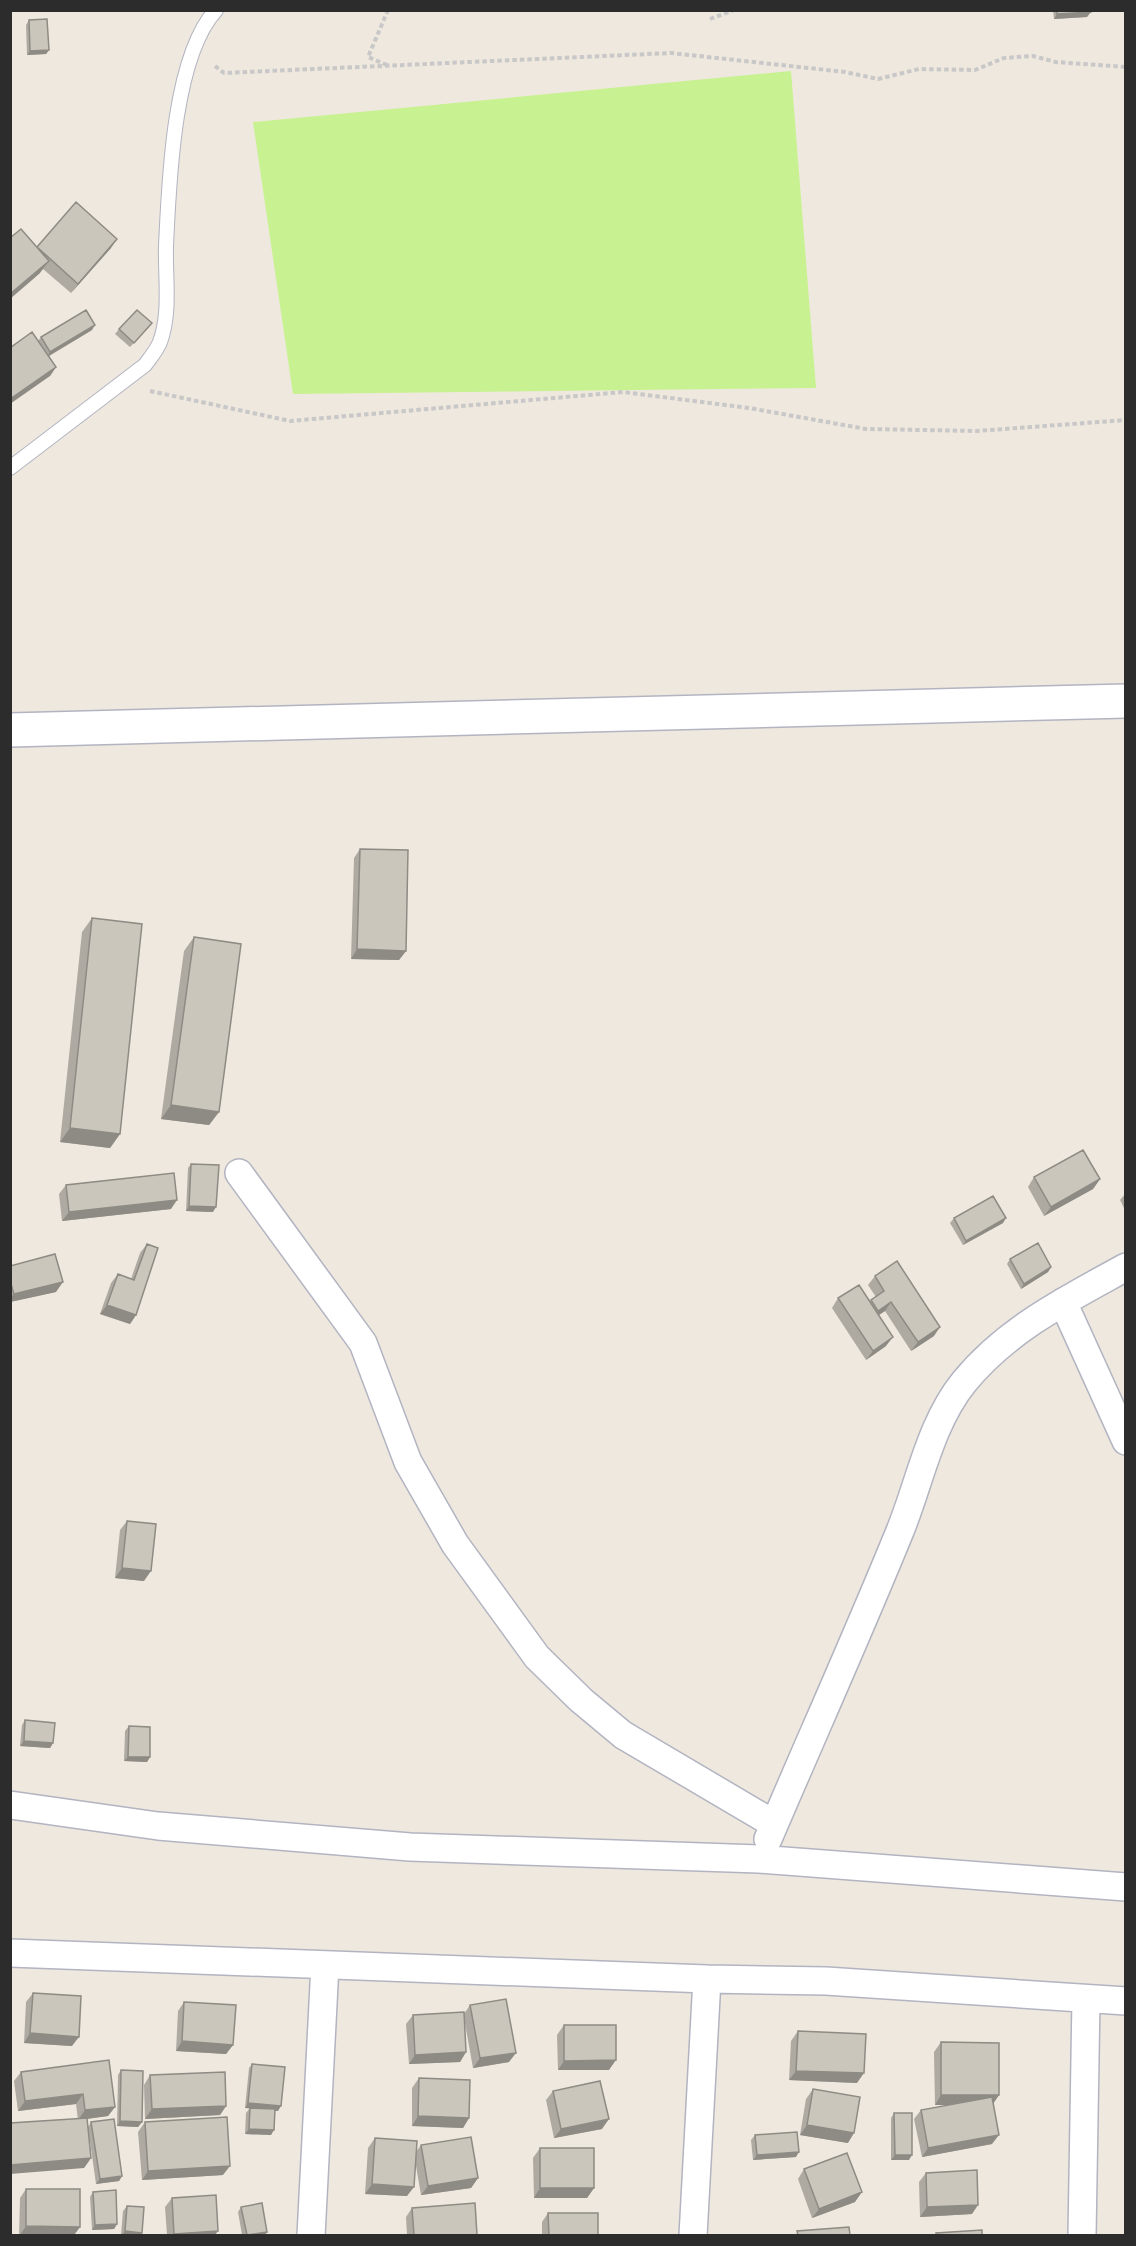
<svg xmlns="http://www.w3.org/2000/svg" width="1136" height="2246" viewBox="0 0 1136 2246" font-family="'Archivo Narrow',sans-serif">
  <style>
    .pitch { fill: #c8f291 }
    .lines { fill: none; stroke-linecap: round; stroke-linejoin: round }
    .lane-casing { stroke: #b2b4c1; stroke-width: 16 }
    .street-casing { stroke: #b2b4c1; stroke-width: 30 }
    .secondary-casing { stroke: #b2b4c1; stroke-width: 36 }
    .path { stroke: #c8c8c8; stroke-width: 4; stroke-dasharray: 4.5 3; stroke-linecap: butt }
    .lane { stroke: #fff; stroke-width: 14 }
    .street { stroke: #fff; stroke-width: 27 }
    .secondary { stroke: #fff; stroke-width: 33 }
    .wall { fill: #aeaaa2 }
    .shaded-wall { fill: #8d8b84 }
    .building { fill: #cac6bc; stroke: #8d8b84; stroke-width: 1.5 }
  </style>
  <rect width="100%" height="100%" fill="#efe8de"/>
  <path class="pitch" d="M791,71l25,317 -523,6 -40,-272z"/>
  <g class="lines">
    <g class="lane-casing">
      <path id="lane" d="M10,468l135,-103c5,-7 12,-15 15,-23 11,-30 5,-65 6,-96 3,-63 7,-189 50,-236"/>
    </g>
    <g class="street-casing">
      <path id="street" d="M239,1173l124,170 45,119 47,82 82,113 44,43 42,35 151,89
        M1063,1302l63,139
        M10,1805l148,21 252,21 349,12 367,28
        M768,1839c44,-103 90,-205 132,-308 20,-49 30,-107 64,-149 43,-53 104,-83 162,-115
        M10,1953l697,26 119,2 300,20
        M311,2236l14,-271
        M693,2236l14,-257
        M1082,2236l4,-237"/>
    </g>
    <g class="secondary-casing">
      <path id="secondary" d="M10,730l1116,-29"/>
    </g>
    <path class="path" d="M710,19l24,-9
      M387,65l-19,-8 20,-47
      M215,66l9,7 447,-20 174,19 33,7 41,-10 56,1 29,-12 29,-2 23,6 70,5
      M150,391l140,30 333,-29 126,16 117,21 111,2 149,-11"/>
    <use href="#lane" class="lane"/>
    <use href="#street" class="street"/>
    <use href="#secondary" class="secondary"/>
  </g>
  <path class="wall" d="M1053,10h38l-4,7 -33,2z
    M29,20l20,30 -3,4 -19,1 -1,-30z
    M37,247l74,1 -40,45 -28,-24 -4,5z
    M148,328l-18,19 -15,-13 4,-5z
    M92,330l-43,26 7,11 -6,9 -12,-35 3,-4z
    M360,849l46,102 -7,9 -48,-1 3,-101z
    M92,918l28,216 -10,14 -50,-6 22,-210z
    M194,937l25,175 -10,13 -48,-6 23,-168z
    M191,1164l22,48 -27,-1 2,-43z
    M1034,1177l66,2 -7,10 -49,27 -16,-29z
    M66,1185l105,24 -109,12 -3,-27z
    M1125,1194v16l-5,-10z
    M954,1218l49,5 -40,22 -13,-22z
    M147,1244l-11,71 -6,9 -30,-10 11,-31 7,-9 13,5 9,-26z
    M1010,1259l41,8 -3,5 -27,17 -14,-25z
    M10,1266l46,26 -46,10z
    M875,1276l59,60 -23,15 -26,-40 -6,4 7,31 -20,14 -34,-52 6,-10 32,4 6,-5 -8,-12z
    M127,1521l17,60 -29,-3 5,-48z
    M25,1720l28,23 -3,5 -30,-2 2,-21z
    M129,1726l21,31 -3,5 -23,-1 1,-30z
    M33,1993l39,53 -48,-3 2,-41z
    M184,2002l49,43 -7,9 -50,-3 2,-40z
    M470,2005l39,57 -36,6 -9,-50 2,34 -6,10 -51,2 -3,-40 7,-9 51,-1z
    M564,2025l45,45h-51l-1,-35z
    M798,2031l59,52 -68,-3 2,-39z
    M941,2042l58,53 -6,9 -1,40 -70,13 -8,-38 7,-9 29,-5h-15l-1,-53z
    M109,2060l6,47 -7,9 -21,3 1,8 3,-5 31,54 -3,5 -23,3 -7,-50 2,24 -7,10 -8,-64 -58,7 -4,-30 7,-9z
    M252,2064l26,47h-3l-4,24 -26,-1 1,-21 4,-5h-5l4,-40z
    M121,2070l21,52 -4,5 -21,-1 1,-51z
    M150,2075l76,31 -6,9 -75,4 -1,-34z
    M419,2078l50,40 -6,10 -51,-2v-38z
    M813,2089l35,54 -48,-8 6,-36z
    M553,2091l49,38 -48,9 -8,-38z
    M894,2113l15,47h-18v-42z
    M145,2122l78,53 -81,5 -4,-48z
    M755,2135l41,22 -43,3 -2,-20z
    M375,2138l41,14 5,-7 57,33 -7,10 -50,7 -6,-35 -8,36 -42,-2 3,-46z
    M540,2148l54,40 -7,10h-53l-1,-40z
    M804,2169l51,33 -43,16 -14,-39z
    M926,2173l46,41 -52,3 -1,-35z
    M26,2189l54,38 -6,8h-55l1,-37z
    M93,2192l24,32 -3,5 -22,1 -2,-33z
    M172,2198l43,37h-48l-2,-28z
    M127,2206l15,27 -2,2h-19l2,-24z
    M241,2207l24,28h-23l-4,-23z
    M412,2208l65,27h-70l-1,-18z
    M548,2213l50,22h-56v-13z"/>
  <path class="shaded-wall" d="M1091,12l-4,5 -33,2 3,-5z
    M49,50l-3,4 -19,1 3,-4z
    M117,239l-6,9 -40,45 7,-9z
    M49,261l-10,13 -29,25v-5z
    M95,325l-3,5 -45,27 3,-5z
    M56,367l-6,9 -40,28v-5z
    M357,949l49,2 -7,9 -48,-1z
    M171,1105l48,7 -10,13 -48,-6z
    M70,1128l50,6 -10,14 -50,-6z
    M1100,1179l-7,10 -49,27 7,-9z
    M177,1200l-6,9 -109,12 7,-9z
    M189,1206l27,1 -3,5 -27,-1z
    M1006,1218l-3,5 -40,22 3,-4z
    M1051,1267l-3,5 -27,17 3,-5z
    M63,1282l-7,10 -46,10v-4l4,-4z
    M891,1302l-6,9 -14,9 7,-9z
    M107,1305l29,10 -6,9 -30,-10z
    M940,1327l-6,9 -23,15 7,-9z
    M893,1337l-7,9 -20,14 7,-9z
    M122,1568l29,3 -7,10 -29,-3z
    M24,1741l29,2 -3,5 -30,-2z
    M128,1757h22l-3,5 -23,-1z
    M30,2033l49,4 -7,9 -48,-3z
    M182,2041l51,4 -7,9 -50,-3z
    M466,2052l-6,10 -51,2 6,-9z
    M516,2053l-7,9 -36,6 7,-10z
    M616,2060l-7,10h-51l6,-9z
    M796,2071l68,2 -7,10 -68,-3z
    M83,2094l-7,10 -58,7 7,-10z
    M941,2095h58l-7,10h-57z
    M248,2103l33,3 -3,5 -33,-3z
    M226,2106l-6,9 -75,4 7,-10z
    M115,2107l-7,9 -30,4 7,-10z
    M418,2116l51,2 -6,10 -51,-2z
    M609,2119l-7,10 -48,9 7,-9z
    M120,2121l22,1 -4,5 -21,-1z
    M807,2125l47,8 -6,10 -48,-8z
    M249,2129l25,1 -3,5 -26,-1z
    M999,2135l-7,9 -70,13 6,-9z
    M799,2152l-3,5 -43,3 4,-5z
    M895,2155h17l-3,5h-18z
    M91,2158l-7,10 -74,6v-9z
    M230,2166l-7,9 -81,5 6,-9z
    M122,2176l-3,5 -23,3 4,-5z
    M478,2178l-7,10 -50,7 7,-9z
    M372,2184l42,3 -7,9 -42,-2z
    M540,2188h54l-7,10h-53z
    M862,2192l-7,10 -43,16 7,-9z
    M978,2205l-6,9 -52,3 7,-10z
    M117,2224l-3,5 -22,1 3,-5z
    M26,2226l54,1 -6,8h-54z
    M125,2231l17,2 -2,2h-18z
    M218,2231l-3,4h-42l1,-1z
    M267,2232l-2,3h-17z"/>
  <path class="building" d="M1057,10h34v2l-34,2z
    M47,19l2,31 -19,1 -1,-31z
    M76,202l41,37 -39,45 -41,-37z
    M21,229l28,32 -39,33v-56z
    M86,310l9,15 -45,27 -9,-15z
    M137,310l15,13 -18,20 -15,-14z
    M32,332l24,35 -46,32v-51z
    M360,849l48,1 -2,101 -49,-2z
    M92,918l50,6 -22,210 -50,-6z
    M194,937l47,7 -22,168 -48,-7z
    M1083,1150l17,29 -49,28 -17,-30z
    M191,1164l28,1 -3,42 -27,-1z
    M174,1173l3,27 -108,12 -3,-27z
    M993,1196l13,22 -40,23 -12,-23z
    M1038,1243l13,24 -27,17 -14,-25z
    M147,1244l11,4 -22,67 -29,-10 11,-31 16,6z
    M55,1254l8,28 -49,12 -4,-13v-15z
    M897,1261l43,66 -22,15 -27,-40 -13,9 -7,-11 13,-9 -9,-15z
    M859,1285l34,52 -20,14 -35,-53z
    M127,1521l29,3 -5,47 -29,-3z
    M25,1720l30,3 -2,20 -29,-2z
    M129,1726l21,1v30h-22z
    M33,1993l48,3 -2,41 -49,-4z
    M506,1999l10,54 -36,5 -10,-53z
    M184,2002l52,3 -3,40 -51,-4z
    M464,2012l2,40 -51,3 -2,-40z
    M564,2025h52v35l-52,1z
    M798,2031l68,3 -2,39 -68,-2z
    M941,2042l58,1v52h-58z
    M109,2060l6,47 -30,3 -2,-16 -58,7 -4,-29z
    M252,2064l33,3 -4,39 -33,-3z
    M121,2070l22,1 -1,51 -22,-1z
    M225,2072l1,34 -74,3 -2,-34z
    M419,2078l51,2 -1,38 -51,-2z
    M600,2081l9,38 -48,10 -8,-38z
    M813,2089l47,8 -6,36 -47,-8z
    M992,2097l7,38 -71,13 -7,-38z
    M250,2108l25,1 -1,21 -25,-1z
    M894,2113h18v42h-17z
    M227,2117l3,49 -82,5 -3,-49z
    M87,2118l4,40 -81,7v-42z
    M114,2119l8,57 -22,3 -9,-57z
    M797,2132l2,20 -42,3 -2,-20z
    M471,2137l7,41 -50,8 -7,-41z
    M375,2138l42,3 -3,46 -42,-3z
    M540,2148h54v40h-54z
    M847,2153l15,39 -43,17 -15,-40z
    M977,2170l1,35 -51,2 -1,-34z
    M26,2189h54v38l-54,-1z
    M116,2190l1,34 -22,1 -2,-33z
    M216,2195l2,36 -44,3 -2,-36z
    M262,2203l5,29 -20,3 -6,-28z
    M475,2203l2,32h-63l-2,-27z
    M127,2206l17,1 -2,26 -17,-2z
    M548,2213h50v22h-49z
    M849,2227l1,8h-52l-1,-4z
    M982,2230v5h-46v-2z"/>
  <rect width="1136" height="2246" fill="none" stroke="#2c2c2c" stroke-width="24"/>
</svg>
